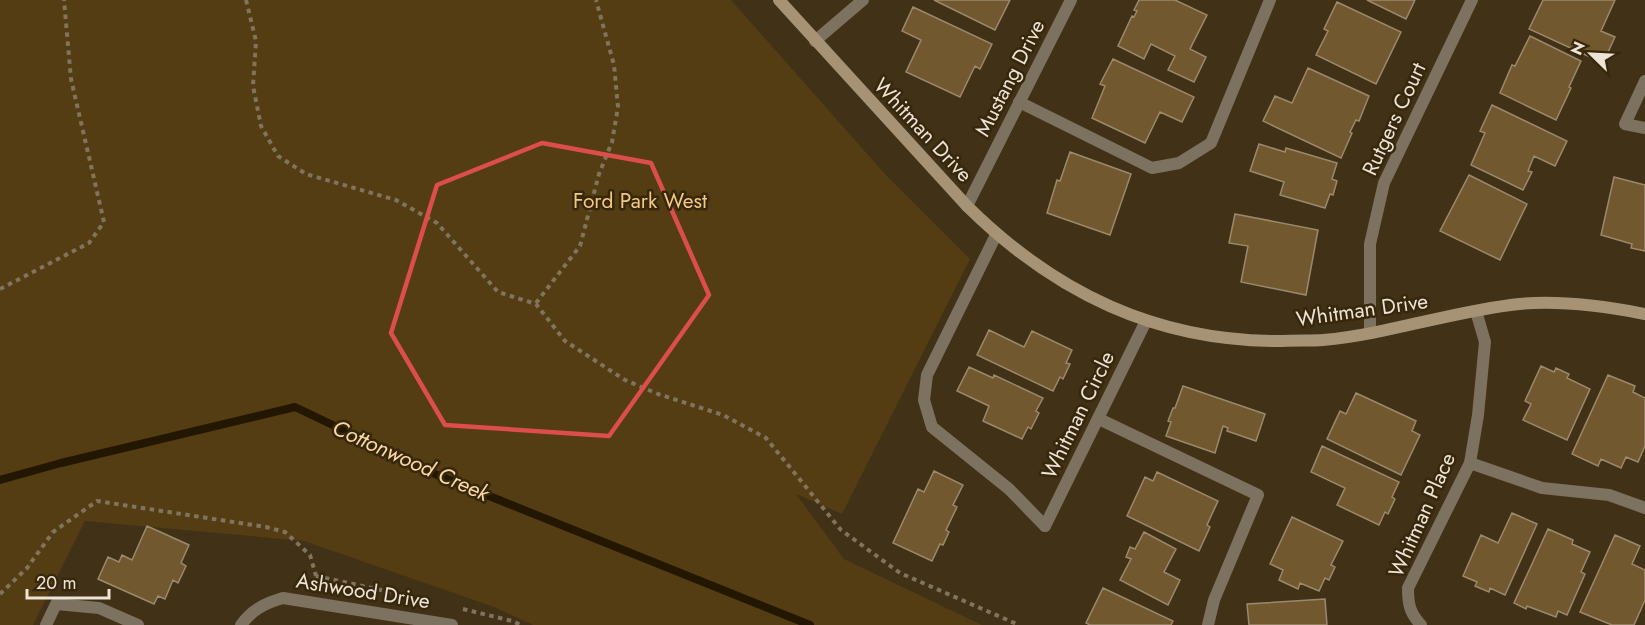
<svg xmlns="http://www.w3.org/2000/svg" width="1645" height="625" viewBox="0 0 1645 625" font-family="Jost,sans-serif">
  <style>
    .green { fill: #543c13 }
    .lines { fill: none; stroke-linecap: round; stroke-linejoin: round }
    .stream { stroke: #241702; stroke-width: 8 }
    .building { fill: #72582e; stroke: #9b896d; stroke-width: 1.5 }
    .path { stroke: #81745e; stroke-width: 4; stroke-dasharray: 4.5 4.5; stroke-linecap: butt }
    .lane { stroke: #7d715f; stroke-width: 12 }
    .street { stroke: #7d715f; stroke-width: 12 }
    .secondary { stroke: #a69376; stroke-width: 12 }
    .marked { fill: none; stroke: #db4e4b; stroke-width: 4.5; stroke-linejoin: round }
    .labels { text-anchor: middle; dominant-baseline: central; stroke-width: 5; stroke-linejoin: round; paint-order: stroke }
    .street-label { font-size: 21px; fill: #eee4d5; stroke: #36270d }
    .park-label { font-size: 21px; fill: #f2c884; stroke: #36270d }
    .water-label { font-size: 22px; font-style: italic; fill: #fbd9a4; stroke: #36270d }
  </style>
  <rect width="100%" height="100%" fill="#403117"/>
  <path class="green" d="M0,0h731l154,174 85,85 -128,255 -46,-20 48,65 138,66h-449l-39,-18 -190,-66 -219,-20 -52,104h-33z"/>
  <g class="lines">
    <path class="stream" d="M0,480l61,-17 234,-56 142,68 373,150"/>
  </g>
  <path class="building" d="M934,0h76l-15,30z
    M1139,0h36l32,15 -17,34 16,8 -12,25 -26,-12 7,-14 -24,-12 -7,15 -26,-13 14,-30 2,1 3,-6 -3,-1z
    M1367,0h48l-9,19z
    M1543,0h72l-14,31 14,6 -12,26 -74,-34z
    M1337,2l64,30 -25,52 -60,-29 12,-24 -4,-2z
    M913,7l79,37 -12,25 -5,-3 -15,31 -54,-25 15,-32 -19,-9z
    M1530,36l51,25 -12,26 2,1 -15,32 -56,-27 12,-28 3,1z
    M1113,59l81,38 -12,25 -22,-10 -15,31 -53,-25 13,-32 -5,-2z
    M1308,68l61,28 -10,25 -3,-1 -6,12 2,1 -11,25 -78,-37 12,-25 17,7z
    M1492,105l75,36 -12,25 -21,-10 -6,15 4,1 -9,18 -52,-25 14,-32 -5,-2z
    M1259,144l26,8 1,-4 51,15 -5,16 5,2 -4,14 -3,-1 -5,14 -45,-13 4,-13 -34,-11z
    M1070,152l61,22 -21,61 -63,-22 10,-33 3,1z
    M1469,175l58,29 -27,56 -60,-29z
    M1614,177l31,8v66l-14,-3 1,-4 -31,-9z
    M1235,214l83,16 -12,65 -65,-13 7,-36 -19,-3z
    M989,330l35,17 8,-16 40,19 -6,13 4,1 -7,15 -3,-2 -7,14 -76,-36z
    M1541,366l13,6 2,-4 13,6 -2,4 23,11 -23,51 -44,-20 8,-16 -6,-3z
    M969,367l24,11 1,-3 49,23 -7,13 3,2 -8,16 -3,-2 -6,12 -39,-18 6,-15 -32,-15z
    M1608,375l27,11 -2,6 12,6v48l-7,16 -12,-5 -5,11 -20,-9 -3,7 -26,-12z
    M1183,386l82,28 -9,27 -29,-10 1,-3 -5,-2 -8,27 -49,-17 5,-14 -3,-1 5,-13h2z
    M1356,393l60,28 -4,10 8,4 -19,40 -74,-36 13,-28 6,3z
    M1322,446l77,36 -7,15 3,2 -7,15 -3,-2 -6,13 -42,-20 8,-17 -34,-16z
    M934,471l29,14 -10,20 4,2 -11,23 3,2 -6,13 -3,-1 -8,17 -39,-18 25,-54 6,3z
    M1157,472l61,29 -11,24 3,2 -11,24 -72,-35 18,-39 8,4z
    M1512,513l25,11 -32,71 -15,-7 -1,4 -14,-6 2,-4 -14,-6 18,-41 17,8z
    M1292,517l51,24 -12,24 4,2 -6,13 -4,-2 -6,13 -19,-8 -2,6 -19,-9 4,-10 -13,-6z
    M147,526l42,19 -8,18 5,3 -8,17 -5,-3 -8,19 -7,-3 -4,8 -56,-25 10,-22 11,5 3,-7 10,5z
    M1548,529l25,11 -1,4 18,8 -9,20 4,2 -18,41 -9,-4 -2,6 -29,-11 -1,3 -12,-6z
    M1144,532l32,17 -12,23 16,8 -12,25 -48,-25 11,-21 -5,-2 4,-10 5,2z
    M1615,535l25,11 -8,18 13,6v30l-11,25h-22l-32,-13z
    M1103,588l70,33 -2,4h-81l-4,-2z
    M1325,599l2,26h-78l-2,-21z"/>
  <g class="lines">
    <path class="path" d="M246,0l10,41 -3,45 8,40 17,30 28,18 90,26 41,23 61,69 38,12 29,37 60,39 33,14 65,21 43,23 75,92 59,43 119,52
      M0,289l89,-46 15,-21 -33,-143 -7,-79
      M536,303l44,-57 19,-72 13,-32 6,-35 -4,-42 -18,-65
      M316,576l79,17
      M0,594l27,-26 26,-36 44,-31 169,26 19,5 25,23 6,21 -1,9
      M463,609l49,12 9,4"/>
    <path class="lane" d="M815,41l48,-41
      M1645,81l-20,43 20,4
      M1019,102l133,66 27,-5 32,-20 59,-143
      M996,235l-69,140 -3,25 8,27 77,62 36,37
      M1099,419l159,76 -44,105 -6,25
      M1470,463l72,25 67,7 36,13
      M46,625l10,-21 43,4 39,17"/>
    <path class="street" d="M967,206l104,-206
      M1370,332v-88l14,-61 88,-183
      M1045,526l101,-205
      M241,625c11,-15 24,-22 42,-27l169,27
      M1421,625c-11,-12 -13,-20 -13,-37l62,-125 8,-48 7,-73 -9,-31"/>
    <path class="secondary" d="M779,0l188,206c88,87 190,136 315,135 14,-1 28,0 41,-1 66,-6 130,-29 196,-36 42,-4 85,2 126,10"/>
  </g>
  <path class="marked" d="M542,143l109,20 58,132 -100,141 -164,-11 -54,-92 46,-148z"/>
  <g class="labels">
    <g class="street-label">
      <text transform="translate(1010 78) rotate(-63)">Mustang Drive</text>
      <text transform="translate(1394 119) rotate(-65)">Rutgers Court</text>
      <text transform="translate(923 130) rotate(47)">Whitman Drive</text>
      <text transform="translate(1362 310) rotate(-8)">Whitman Drive</text>
      <text transform="translate(1078 415) rotate(-64)">Whitman Circle</text>
      <text transform="translate(1422 515) rotate(-66)">Whitman Place</text>
      <text transform="translate(363 591) rotate(9)">Ashwood Drive</text>
    </g>
    <g class="park-label">
      <text x="640" y="201">Ford Park West</text>
    </g>
    <g class="water-label">
      <text transform="translate(411 460) rotate(24)">Cottonwood Creek</text>
    </g>
  </g>
  <g transform="translate(1591 54) rotate(294)" stroke="#36270d" stroke-width="4.5" paint-order="stroke">
  <path d="M0-4.5L10 22L0 15L-10 22Z" fill="#eee4d5"/>
  <text y="-9" font-size="16" font-weight="bold" text-anchor="middle" fill="#eee4d5">N</text>
  </g>
  <path d="M27 589v9h82v-9" fill="none" stroke="#eee4d5" stroke-width="3"/>
  <text x="36" y="589" font-size="18" fill="#eee4d5" stroke="#36270d" stroke-width="4.5" paint-order="stroke">20 m</text>
</svg>
